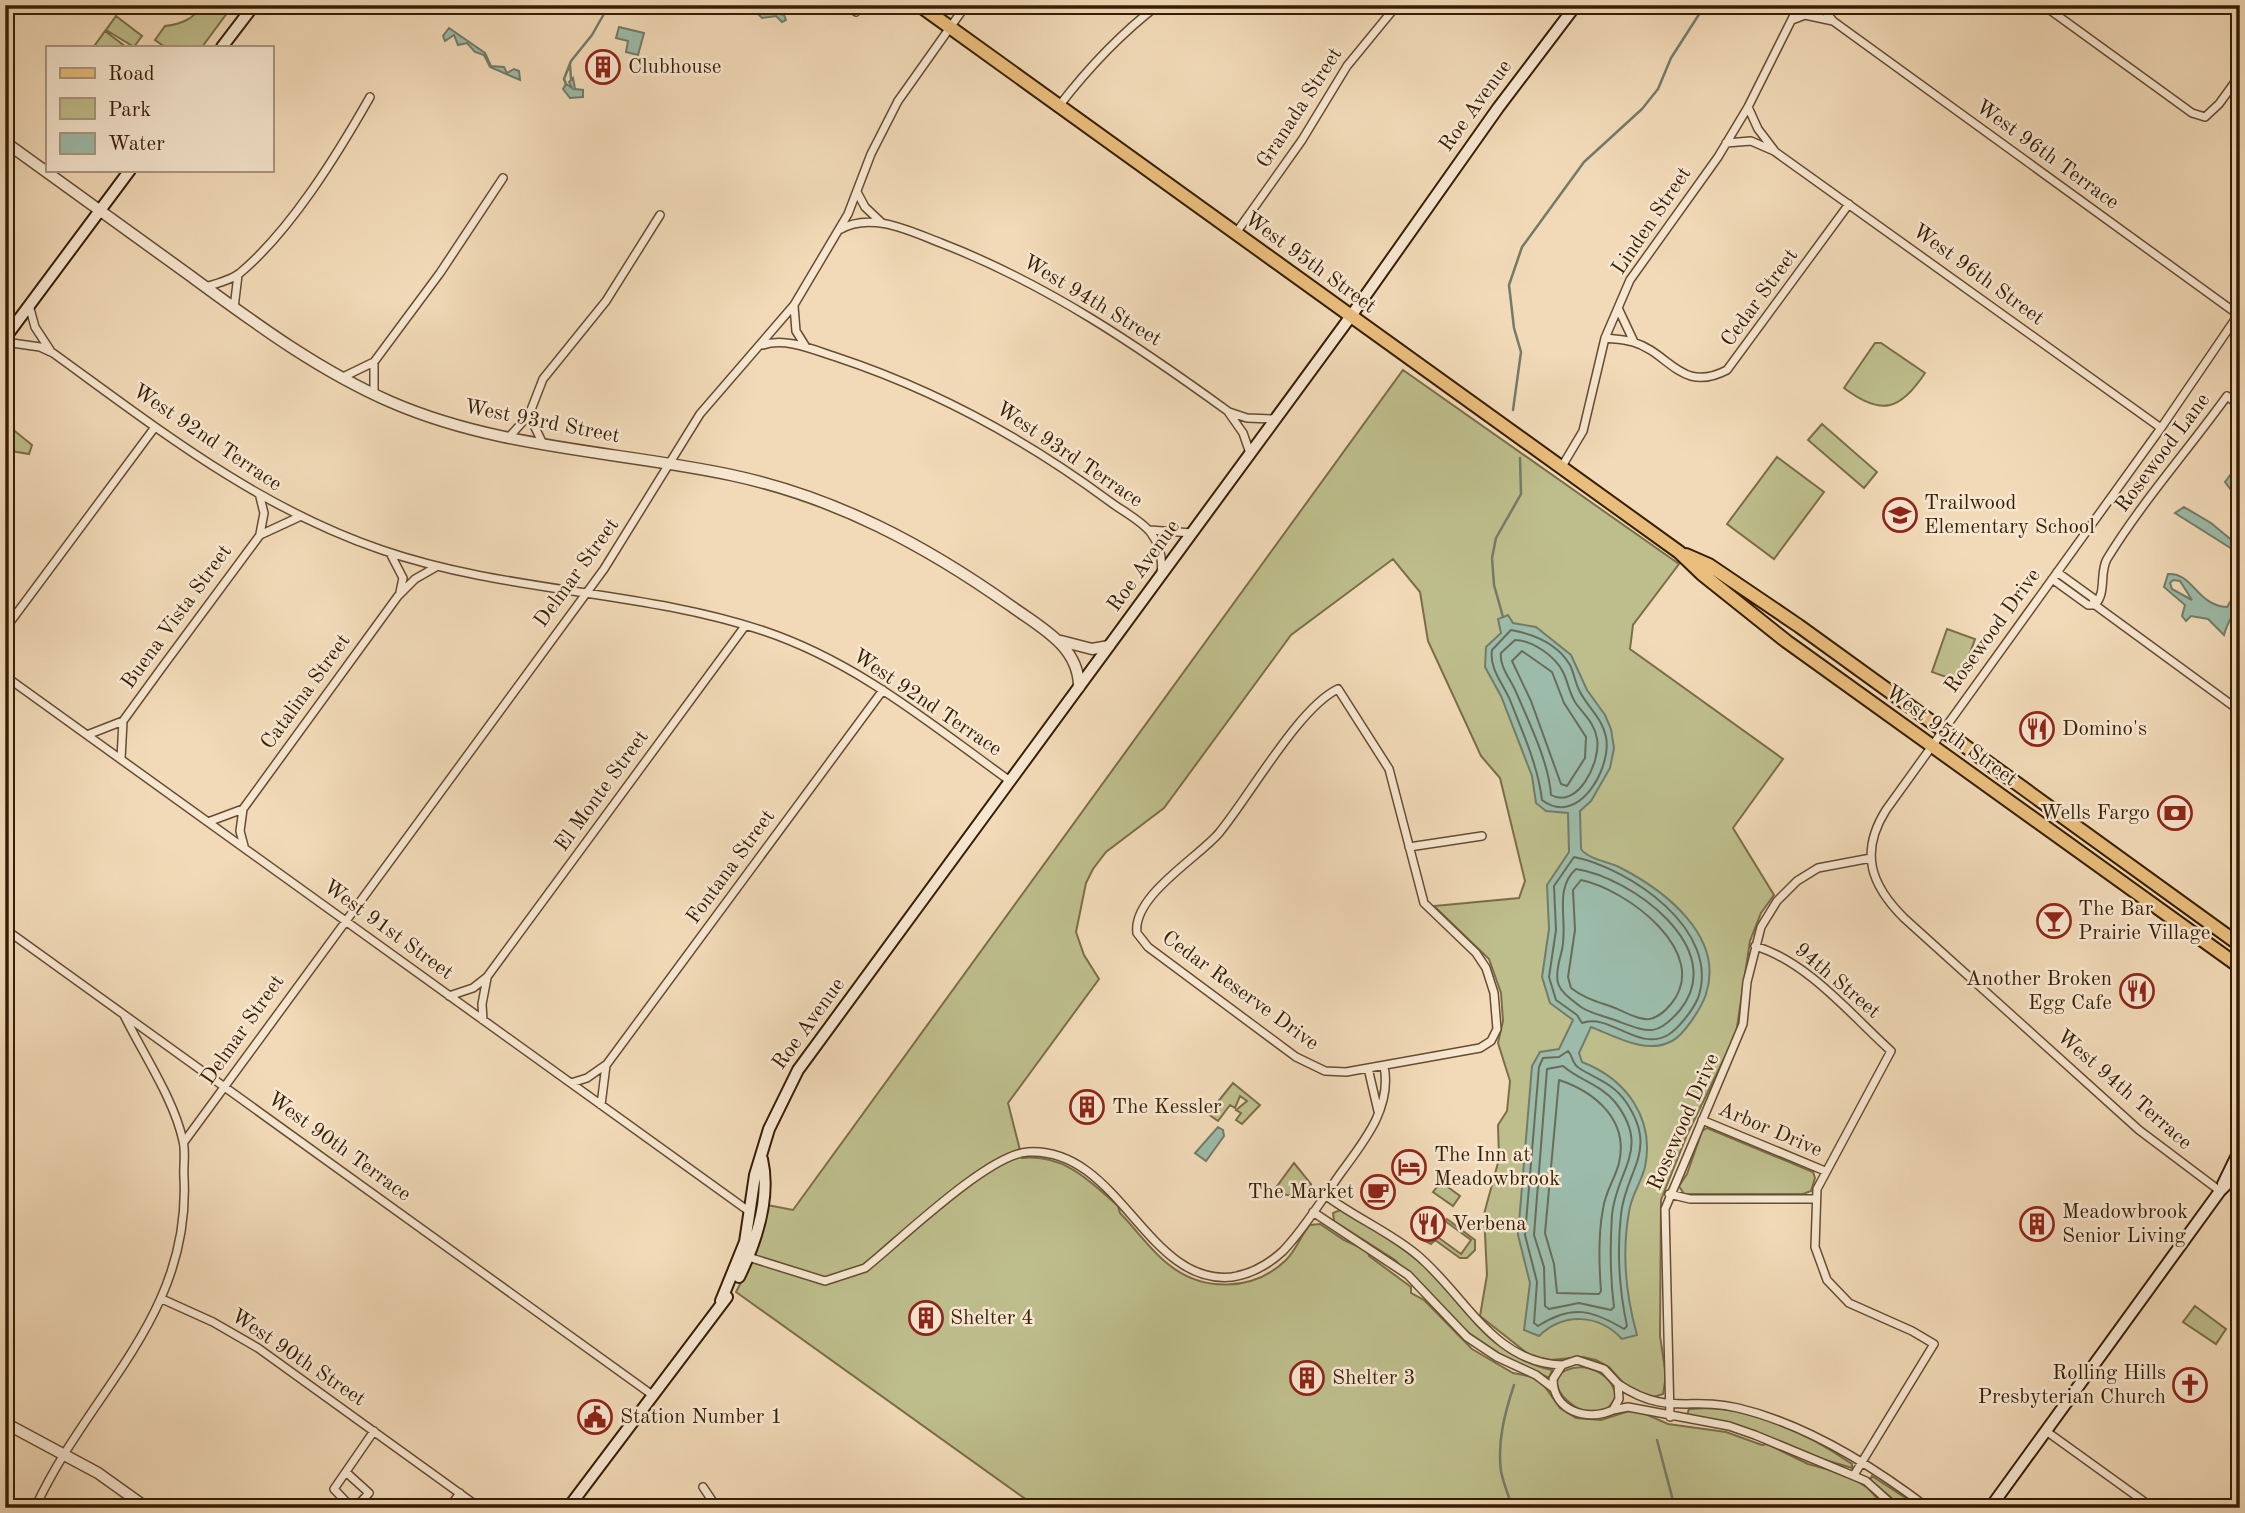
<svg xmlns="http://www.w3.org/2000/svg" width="2245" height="1513" viewBox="0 0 2245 1513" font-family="'Old Standard TT',serif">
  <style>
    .green { fill: #bebe8c; stroke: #7a6e48; stroke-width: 2 }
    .water { fill: #9cbbaa; stroke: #737c68; stroke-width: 2; fill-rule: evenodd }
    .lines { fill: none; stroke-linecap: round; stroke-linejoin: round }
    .shore { stroke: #696c57; stroke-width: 2 }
    .stream { stroke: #737c68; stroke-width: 2.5 }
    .minor-casing { stroke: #654d31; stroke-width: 10 }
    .tertiary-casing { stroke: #654d31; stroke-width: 13 }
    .secondary-casing { stroke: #361e04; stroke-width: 14 }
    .primary-casing { stroke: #361e04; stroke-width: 16 }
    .minor { stroke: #f7e7d1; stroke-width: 7 }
    .tertiary { stroke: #f7e7d1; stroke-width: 10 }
    .secondary { stroke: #f7e7d1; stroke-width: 10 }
    .primary { stroke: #e9bd7c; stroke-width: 12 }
    .labels { text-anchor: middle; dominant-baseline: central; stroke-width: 5; stroke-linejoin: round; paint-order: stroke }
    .poi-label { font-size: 21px; fill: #361e04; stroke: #f7e7d1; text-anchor: start }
    .street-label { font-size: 21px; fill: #361e04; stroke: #f7e7d1 }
  </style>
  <rect width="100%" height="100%" fill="#f2dab8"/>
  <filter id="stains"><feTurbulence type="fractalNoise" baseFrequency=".00286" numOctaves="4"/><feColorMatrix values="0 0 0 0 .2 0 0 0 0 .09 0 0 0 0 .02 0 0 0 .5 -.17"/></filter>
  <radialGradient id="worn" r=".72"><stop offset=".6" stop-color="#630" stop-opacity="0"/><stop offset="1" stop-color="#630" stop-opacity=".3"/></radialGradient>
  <path class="green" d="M203,5h30l-31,42h-37l-10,-7 10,-14c17,-2 28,-7 38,-21z
    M116,16l26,20 -8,11 -28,-17z
    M105,31l21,16h-28l-3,-2z
    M1875,343h6l44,30c-25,38 -44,43 -81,15z
    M1403,370l276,194 -46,61 -3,24 153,110 -50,69 41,67 -13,18 -11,28 -14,93 -49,101 -26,65 -1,136 6,40 -3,18 -12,4 -24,-11 -18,-20 -13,-7 -13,-3 -33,3 -18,-3 -52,-41 7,-41 -3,-61 15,-55 -1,-34 9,-14 3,-30 -12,-38 5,-22 -2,-28 -12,-34 -55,-53 85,-8 6,-17 -25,-103 -19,-22 -53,-115 -8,-49 -27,-33 -102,76 -127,173 -58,44 -13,17 -7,14 -10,49 8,23 15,24 -91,124 14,55c42,-4 67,22 96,48l2,7c16,16 30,37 48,51 34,28 85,28 118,-4 11,-11 14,-24 24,-35l10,-1 24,16 24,11 1,5 42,31v6l13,7 48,49 41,24 20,4 10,7 17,24 16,10 25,2 28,-9 12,1 27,12 58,8 36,13 5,-1 41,20 37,10 23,14 18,20h-848l-302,-216 12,-23 19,-64 26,5z
    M5,423l27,22 -3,9 -24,-4z
    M1822,424l55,48 -13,16 -56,-48z
    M1777,457l47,35 -50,67 -47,-35z
    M1947,629l28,10 -15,43 -28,-10z
    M1233,1083l27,22 -18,19 -6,-4 5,-7 -5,-3 11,-9 -7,-5 -5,12 -5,-3 -12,16 -10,-7z
    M1707,1128l106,44 2,6 -4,13 -8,3h-119l-5,-8 8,-12 15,-43z
    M1294,1163l17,21v9l-7,6 -25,-6 -4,-4z
    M1441,1182l19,14 -7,10 -20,-14z
    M1340,1210c29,17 60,34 85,57 40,39 68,91 127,103l-3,8 -49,-24 -34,-23 -71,-71 -61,-39 -1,-8z
    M1447,1219l28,21v10l-8,8h-7l-25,-18 -4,4 -10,-5 2,-3 7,5 5,-6 26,19 10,-14 -26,-19z
    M2195,1306l31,23 -10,15 -33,-22z
    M1583,1367c16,3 29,12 33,28 -18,50 -100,-25 -33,-28z
    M1708,1408c50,1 103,28 144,56v4l-40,-12 -82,-33 -43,-8 2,-6z
    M1872,1476l49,32h-18l-33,-28z"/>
  <path class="water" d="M751,5l13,1 2,4 18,5 2,5 -4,2 -6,-6 -14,2 -3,-3 1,-6z
    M619,27l25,6 -6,22 -12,-3 2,-11 -12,-3z
    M449,28l36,25 6,13 13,1 3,6 7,-4 5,2 1,9 -30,-13 -6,-12 -9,-3 -8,-9 -9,2 -4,-10 -9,6 -2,-5z
    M573,78l2,11 8,1v7l-13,1 -7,-9 3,-5 6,4 -3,-6z
    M2234,470l6,7v16l-9,-3 -6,-8z
    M2184,507l27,16 29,24v7l-65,-41z
    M2168,574c25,-2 29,32 59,33l13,-21c0,27 -10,26 -16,49l-16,-16 -17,-3 -5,5 -4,-5 3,-11 -21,-18zM2173,580l7,1 12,19 -20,-11 -2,-6z
    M1508,615l5,8 23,4 35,28 16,35 18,25 6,14 3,19 -4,20 -19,33 -11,10 1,38c7,10 28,13 38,18 45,23 106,69 87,127 -4,13 -22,41 -34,47 -26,14 -55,-4 -81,-14l-12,26 3,9c44,17 73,56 63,105 -4,16 -14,29 -16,45 -7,40 -3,84 8,123l-15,4c-23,-25 -58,-27 -83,-3l-15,-6 6,-47 -12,-48 14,-169 8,-14 19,-3 14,-29 -23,-17 -8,-26 7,-48 -2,-44 22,-33 -1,-39 -22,-2 -10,-8 -4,-27 -31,-80 -16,-29 1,-20 15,-14 -3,-14z
    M1218,1127l5,3 1,6 -18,25 -11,-8z"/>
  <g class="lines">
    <path class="shore" d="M1511,630c22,4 46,13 59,35 4,8 5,17 9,25 8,17 23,27 27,47 6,31 -28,91 -64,63 -4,-34 -19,-67 -32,-100 -7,-16 -21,-32 -18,-50z
      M1515,640c17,0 40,16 48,32 5,10 6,20 12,30 8,12 20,21 22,37 4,22 -19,71 -46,56 -2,-32 -22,-73 -35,-103 -5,-12 -17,-26 -15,-39z
      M1522,651l30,21 12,31 22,34 -1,21 -18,28 -6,-2 -30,-83 -19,-40z
      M1574,857c55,11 148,73 124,141 -5,12 -19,30 -30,37 -30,17 -58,-22 -86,-12l-5,-8 -21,-15 -7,-23 7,-47 -2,-44z
      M1576,869c54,8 154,79 104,141 -22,26 -30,23 -60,12 -12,-5 -29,-8 -39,-15 -23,-18 -29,-21 -20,-53 9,-29 -9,-64 15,-85z
      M1581,880c45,9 132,73 90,124 -20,24 -30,15 -56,4 -16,-6 -30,-9 -44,-20l-3,-11 7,-47 -2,-40z
      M1568,1051c5,5 4,13 11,17 17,11 34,15 47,34 33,49 0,67 -5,112 -4,37 -2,75 6,112l-3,3c-32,-19 -52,-25 -86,-3l-4,-3 3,-41 -12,-47 14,-168 4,-9 16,-1z
      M1563,1066c16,14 38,19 52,36 37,47 1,68 -3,113 -2,30 -2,61 2,92l-3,3 -32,-7 -30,6 -4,-3 -1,-39 -10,-32 13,-166z
      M1559,1080c36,12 70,40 60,83 -4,16 -14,29 -16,46 -5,26 -4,56 -2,82l-2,3 -42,-1 -3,-29 -9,-31z"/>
    <path class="stream" d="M570,65l1,14
      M566,84l-2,-5 7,-18 21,-26 17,-30
      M1513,410l8,-58 -7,-24 -5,-43 13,-38 62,-85 58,-53 16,-20 13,-31 34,-53
      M1503,617l-9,-32 -2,-27 4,-20 25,-44 -1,-36
      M1657,1440l18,68
      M1512,1508c-3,-13 -9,-25 -11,-37 -4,-29 4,-59 13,-86"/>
    <g class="minor-casing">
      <path id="minor" d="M846,5l10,7
        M1820,5l13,16 407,295
        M2043,5l149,108 13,4 14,-13 21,-29
        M1792,20l13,-5 28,6
        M1059,106c30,-39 60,-71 99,-101
        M1748,107l10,22 16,21
        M1726,143l25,-2 23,10 387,277
        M857,192l8,15 17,16
        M839,230c32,-19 71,1 102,13 106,41 197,103 288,169l18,6 27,1
        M1236,233l66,-93 45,-74 50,-61
        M205,287c11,-3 26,-7 35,-14 51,-43 97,-118 130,-176
        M29,305l6,22 15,23
        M794,306l2,25 10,16
        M234,308l4,-33
        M1618,308l16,34
        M1605,338c9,1 19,1 28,4 37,11 48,52 94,28l122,-166
        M5,342l35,5 13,6c105,76 205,155 329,197 125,43 260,40 382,81 93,31 168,94 246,150
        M763,345c22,-8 51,5 73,12 100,33 188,81 273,144 13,10 32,19 42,32 9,12 12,26 10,41
        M341,378l33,-16 66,-89 63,-95
        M374,394v-32
        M1229,413l14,20 7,20
        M529,415l14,29
        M509,437l20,-22 14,-36 63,-78 54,-86
        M1561,468l22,-37 22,-93 25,-58 88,-123 30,-50 51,-102
        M1149,530l43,3
        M260,534l4,-21 -4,-16
        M390,553l13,25 -3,14
        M2057,572l36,26 2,7 145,106
        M2052,579l36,26h7
        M2095,605c12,-13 4,-32 12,-46 35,-57 81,-109 120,-163l13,10
        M5,629l150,-202
        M5,676l745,536
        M1338,689l51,80 35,134 52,50 10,15 8,25 3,36 -6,12 -11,7 -134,24 -21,-1 -29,-14 -148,-110 -11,-14c-5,-37 62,-76 82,-100 30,-36 80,-126 119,-144z
        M87,735l36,-14
        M121,759l2,-38 40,-55 97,-131 39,-18
        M208,822l35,-13
        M244,846l-4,-15 3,-22 155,-213 17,-17 21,-12
        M1409,847l73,-11
        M5,929l646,465
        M1755,946c53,16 95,68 136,105l-74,138 -2,58 12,33 22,23 63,28 22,13 -80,131
        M449,996l24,-8 14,-11 258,-351
        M483,1020l-1,-16 5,-26
        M1368,1068l10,43
        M571,1083l16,-5 20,-14 276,-374
        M601,1105l5,-40
        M1702,1120l123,51
        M184,1142l420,-573 96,-155 94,-109 54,-91 23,-60 27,-53 68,-96
        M2220,1191l-81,-61 -235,-212c-33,-33 -45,-65 -18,-108l275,-382 77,-113
        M1669,1194l21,5h125
        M1325,1195c29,22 63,36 91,59 48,39 76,109 146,111
        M1313,1212l95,63 59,62 30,20 39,18 17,13
        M745,1256l80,25 40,-13c34,-27 123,-114 163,-116 92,-5 118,134 204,125 19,-3 37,-13 51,-26 23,-24 41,-55 60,-81 23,-31 49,-64 41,-104
        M162,1299l51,23 45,26 222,160
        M1577,1360l27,9 14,15 1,15 -6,11c-26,12 -60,1 -60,-31l9,-14z
        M1618,1384c50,33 71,12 120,24 67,16 135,58 190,100
        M1613,1410l15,-3 101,19 26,9 111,46 30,27
        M1670,1417l-5,-208 78,-185 4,-42 14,-55 16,-26 20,-20 21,-13 53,-10
        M2046,1431l107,77
        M347,1473l22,20 -12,13h-7l-16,-17 40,-58
        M703,1487l14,21
        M35,1508c53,-116 156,-191 149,-330 -1,-11 2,-26 -1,-37 -9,-42 -40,-87 -59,-126
        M449,1508l11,-15
        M766,1508l22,-5 27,5"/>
    </g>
    <g class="tertiary-casing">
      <path id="tertiary" d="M5,142c62,45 125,90 187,135 64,47 126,93 199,125 108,47 227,49 340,73 104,22 194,70 280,131 29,21 68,40 68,81
        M1061,641l31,8 17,-3
        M5,1423l93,50 49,35"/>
    </g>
    <g class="secondary-casing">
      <path id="secondary" d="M222,47l32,-42
        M5,338l125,-168
        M2223,1184l17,-35
        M739,1277c17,-35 32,-79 23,-118
        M721,1301l24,-59 10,-67 14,-46 29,-59 553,-754 147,-208 78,-103
        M568,1508l159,-211
        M1990,1508l230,-317 20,-20"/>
    </g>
    <g class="primary-casing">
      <path id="primary" d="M919,5l760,547 23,22 84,67 454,326
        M1686,555l23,10 90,61 441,319"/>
    </g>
    <use href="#minor" class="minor"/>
    <use href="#tertiary" class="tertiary"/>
    <use href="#secondary" class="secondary"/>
    <use href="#primary" class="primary"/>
  </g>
  <defs>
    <g id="building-ring" transform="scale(1.75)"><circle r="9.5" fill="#f7e7d1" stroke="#8f2418" stroke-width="1.5"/><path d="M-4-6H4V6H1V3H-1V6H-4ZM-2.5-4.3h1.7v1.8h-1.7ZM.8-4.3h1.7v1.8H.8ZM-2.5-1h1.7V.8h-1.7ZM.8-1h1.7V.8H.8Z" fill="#8f2418"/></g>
    <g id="school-ring" transform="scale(1.75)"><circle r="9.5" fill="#f7e7d1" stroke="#8f2418" stroke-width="1.5"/><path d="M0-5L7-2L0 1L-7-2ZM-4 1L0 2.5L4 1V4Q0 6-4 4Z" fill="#8f2418"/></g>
    <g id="restaurant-ring" transform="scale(1.75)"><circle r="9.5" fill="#f7e7d1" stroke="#8f2418" stroke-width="1.5"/><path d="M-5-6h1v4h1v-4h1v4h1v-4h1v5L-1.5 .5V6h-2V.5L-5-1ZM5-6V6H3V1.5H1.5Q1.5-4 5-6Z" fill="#8f2418"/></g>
    <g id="bank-ring" transform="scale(1.75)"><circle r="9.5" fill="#f7e7d1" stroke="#8f2418" stroke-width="1.5"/><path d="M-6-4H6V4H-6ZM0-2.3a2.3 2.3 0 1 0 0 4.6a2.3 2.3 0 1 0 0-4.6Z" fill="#8f2418"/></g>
    <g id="bar-ring" transform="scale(1.75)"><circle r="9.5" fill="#f7e7d1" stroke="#8f2418" stroke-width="1.5"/><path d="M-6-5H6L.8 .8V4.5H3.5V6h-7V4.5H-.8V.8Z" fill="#8f2418"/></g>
    <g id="hotel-ring" transform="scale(1.75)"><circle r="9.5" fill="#f7e7d1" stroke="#8f2418" stroke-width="1.5"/><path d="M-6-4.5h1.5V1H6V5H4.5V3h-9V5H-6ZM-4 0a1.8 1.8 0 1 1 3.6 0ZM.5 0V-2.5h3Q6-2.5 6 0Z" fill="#8f2418"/></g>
    <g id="cafe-ring" transform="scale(1.75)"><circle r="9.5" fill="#f7e7d1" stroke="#8f2418" stroke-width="1.5"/><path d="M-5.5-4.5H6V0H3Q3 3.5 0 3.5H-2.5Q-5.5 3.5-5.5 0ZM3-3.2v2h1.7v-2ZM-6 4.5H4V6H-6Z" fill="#8f2418"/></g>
    <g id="church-ring" transform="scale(1.75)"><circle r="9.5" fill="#f7e7d1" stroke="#8f2418" stroke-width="1.5"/><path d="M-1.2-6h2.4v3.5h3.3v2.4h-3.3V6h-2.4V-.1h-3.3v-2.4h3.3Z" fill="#8f2418"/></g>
    <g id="civic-ring" transform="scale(1.75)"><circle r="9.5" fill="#f7e7d1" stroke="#8f2418" stroke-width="1.5"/><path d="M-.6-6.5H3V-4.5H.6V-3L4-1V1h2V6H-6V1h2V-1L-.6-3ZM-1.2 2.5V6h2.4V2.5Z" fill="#8f2418"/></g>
  </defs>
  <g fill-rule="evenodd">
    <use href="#building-ring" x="603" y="67"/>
    <use href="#school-ring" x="1900" y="515"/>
    <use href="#restaurant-ring" x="2037" y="729"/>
    <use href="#bank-ring" x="2175" y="813"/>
    <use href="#bar-ring" x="2054" y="921"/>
    <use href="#restaurant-ring" x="2137" y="991"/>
    <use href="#building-ring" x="1087" y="1107"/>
    <use href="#hotel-ring" x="1409" y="1167"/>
    <use href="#cafe-ring" x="1378" y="1192"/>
    <use href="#restaurant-ring" x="1428" y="1224"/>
    <use href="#building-ring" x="2037" y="1224"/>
    <use href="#building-ring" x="926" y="1318"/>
    <use href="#building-ring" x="1307" y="1378"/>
    <use href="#church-ring" x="2190" y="1385"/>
    <use href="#civic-ring" x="595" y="1417"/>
  </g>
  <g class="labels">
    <g class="poi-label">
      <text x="628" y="67">Clubhouse</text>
      <text x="1924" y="503">Trailwood<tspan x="1924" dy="24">Elementary School</tspan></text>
      <text x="2062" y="729">Domino's</text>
      <text x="2150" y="813" text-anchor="end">Wells Fargo</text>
      <text x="2078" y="909">The Bar<tspan x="2078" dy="24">Prairie Village</tspan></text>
      <text x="2112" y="979" text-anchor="end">Another Broken<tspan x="2112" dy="24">Egg Cafe</tspan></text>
      <text x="1112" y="1107">The Kessler</text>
      <text x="1434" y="1155">The Inn at<tspan x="1434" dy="24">Meadowbrook</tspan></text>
      <text x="1354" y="1192" text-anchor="end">The Market</text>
      <text x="2062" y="1212">Meadowbrook<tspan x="2062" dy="24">Senior Living</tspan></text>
      <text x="1452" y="1224">Verbena</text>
      <text x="950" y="1318">Shelter 4</text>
      <text x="2166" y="1373" text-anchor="end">Rolling Hills<tspan x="2166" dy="24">Presbyterian Church</tspan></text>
      <text x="1332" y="1378">Shelter 3</text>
      <text x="620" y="1417">Station Number 1</text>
    </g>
    <g class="street-label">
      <text transform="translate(1476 106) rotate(-54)">Roe Avenue</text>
      <text transform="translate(1300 108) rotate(-57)">Granada Street</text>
      <text transform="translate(2047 155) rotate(36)">West 96th Terrace</text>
      <text transform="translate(1652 221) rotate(-56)">Linden Street</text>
      <text transform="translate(1310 263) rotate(36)">West 95th Street</text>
      <text transform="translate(1978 275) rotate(36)">West 96th Street</text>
      <text transform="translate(1760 298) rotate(-54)">Cedar Street</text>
      <text transform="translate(1092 301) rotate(31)">West 94th Street</text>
      <text transform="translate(542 422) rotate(11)">West 93rd Street</text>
      <text transform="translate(207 438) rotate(34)">West 92nd Terrace</text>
      <text transform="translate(2163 453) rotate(-53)">Rosewood Lane</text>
      <text transform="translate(1069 455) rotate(34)">West 93rd Terrace</text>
      <text transform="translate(1144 566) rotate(-54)">Roe Avenue</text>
      <text transform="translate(577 573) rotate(-54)">Delmar Street</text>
      <text transform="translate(177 617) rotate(-54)">Buena Vista Street</text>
      <text transform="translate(1993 631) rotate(-54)">Rosewood Drive</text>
      <text transform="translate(306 692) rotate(-54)">Catalina Street</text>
      <text transform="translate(927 703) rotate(34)">West 92nd Terrace</text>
      <text transform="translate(1951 736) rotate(36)">West 95th Street</text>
      <text transform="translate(602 791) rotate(-54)">El Monte Street</text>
      <text transform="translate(731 867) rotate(-54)">Fontana Street</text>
      <text transform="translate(388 930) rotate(36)">West 91st Street</text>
      <text transform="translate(1837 981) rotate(40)">94th Street</text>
      <text transform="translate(1240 991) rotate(36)">Cedar Reserve Drive</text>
      <text transform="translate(809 1024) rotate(-54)">Roe Avenue</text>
      <text transform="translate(243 1030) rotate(-55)">Delmar Street</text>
      <text transform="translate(2124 1090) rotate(41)">West 94th Terrace</text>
      <text transform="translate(1684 1122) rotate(-66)">Rosewood Drive</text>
      <text transform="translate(1770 1130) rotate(23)">Arbor Drive</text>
      <text transform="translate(339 1147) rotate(36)">West 90th Terrace</text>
      <text transform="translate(298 1358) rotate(34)">West 90th Street</text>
    </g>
  </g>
  <rect width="2245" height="1513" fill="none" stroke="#f2dab8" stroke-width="28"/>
  <rect x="7" y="7" width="2231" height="1499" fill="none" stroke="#361e04" stroke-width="3.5"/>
  <rect x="14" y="14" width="2217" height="1485" fill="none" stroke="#361e04" stroke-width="2"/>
  <rect x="46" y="46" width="228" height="126" fill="#f7e7d1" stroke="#aa977f" stroke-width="2"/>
  <rect x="60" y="68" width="35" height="10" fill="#e9bd7c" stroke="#aa977f" stroke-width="2"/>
  <text x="108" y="80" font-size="21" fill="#361e04">Road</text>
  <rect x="60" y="98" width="35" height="21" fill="#bebe8c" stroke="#aa977f" stroke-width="2"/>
  <text x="108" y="116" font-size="21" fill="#361e04">Park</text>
  <rect x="60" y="133" width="35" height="21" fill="#9cbbaa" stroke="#aa977f" stroke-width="2"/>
  <text x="108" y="150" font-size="21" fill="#361e04">Water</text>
  <rect width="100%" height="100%" filter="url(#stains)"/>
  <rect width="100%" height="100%" fill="url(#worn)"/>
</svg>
